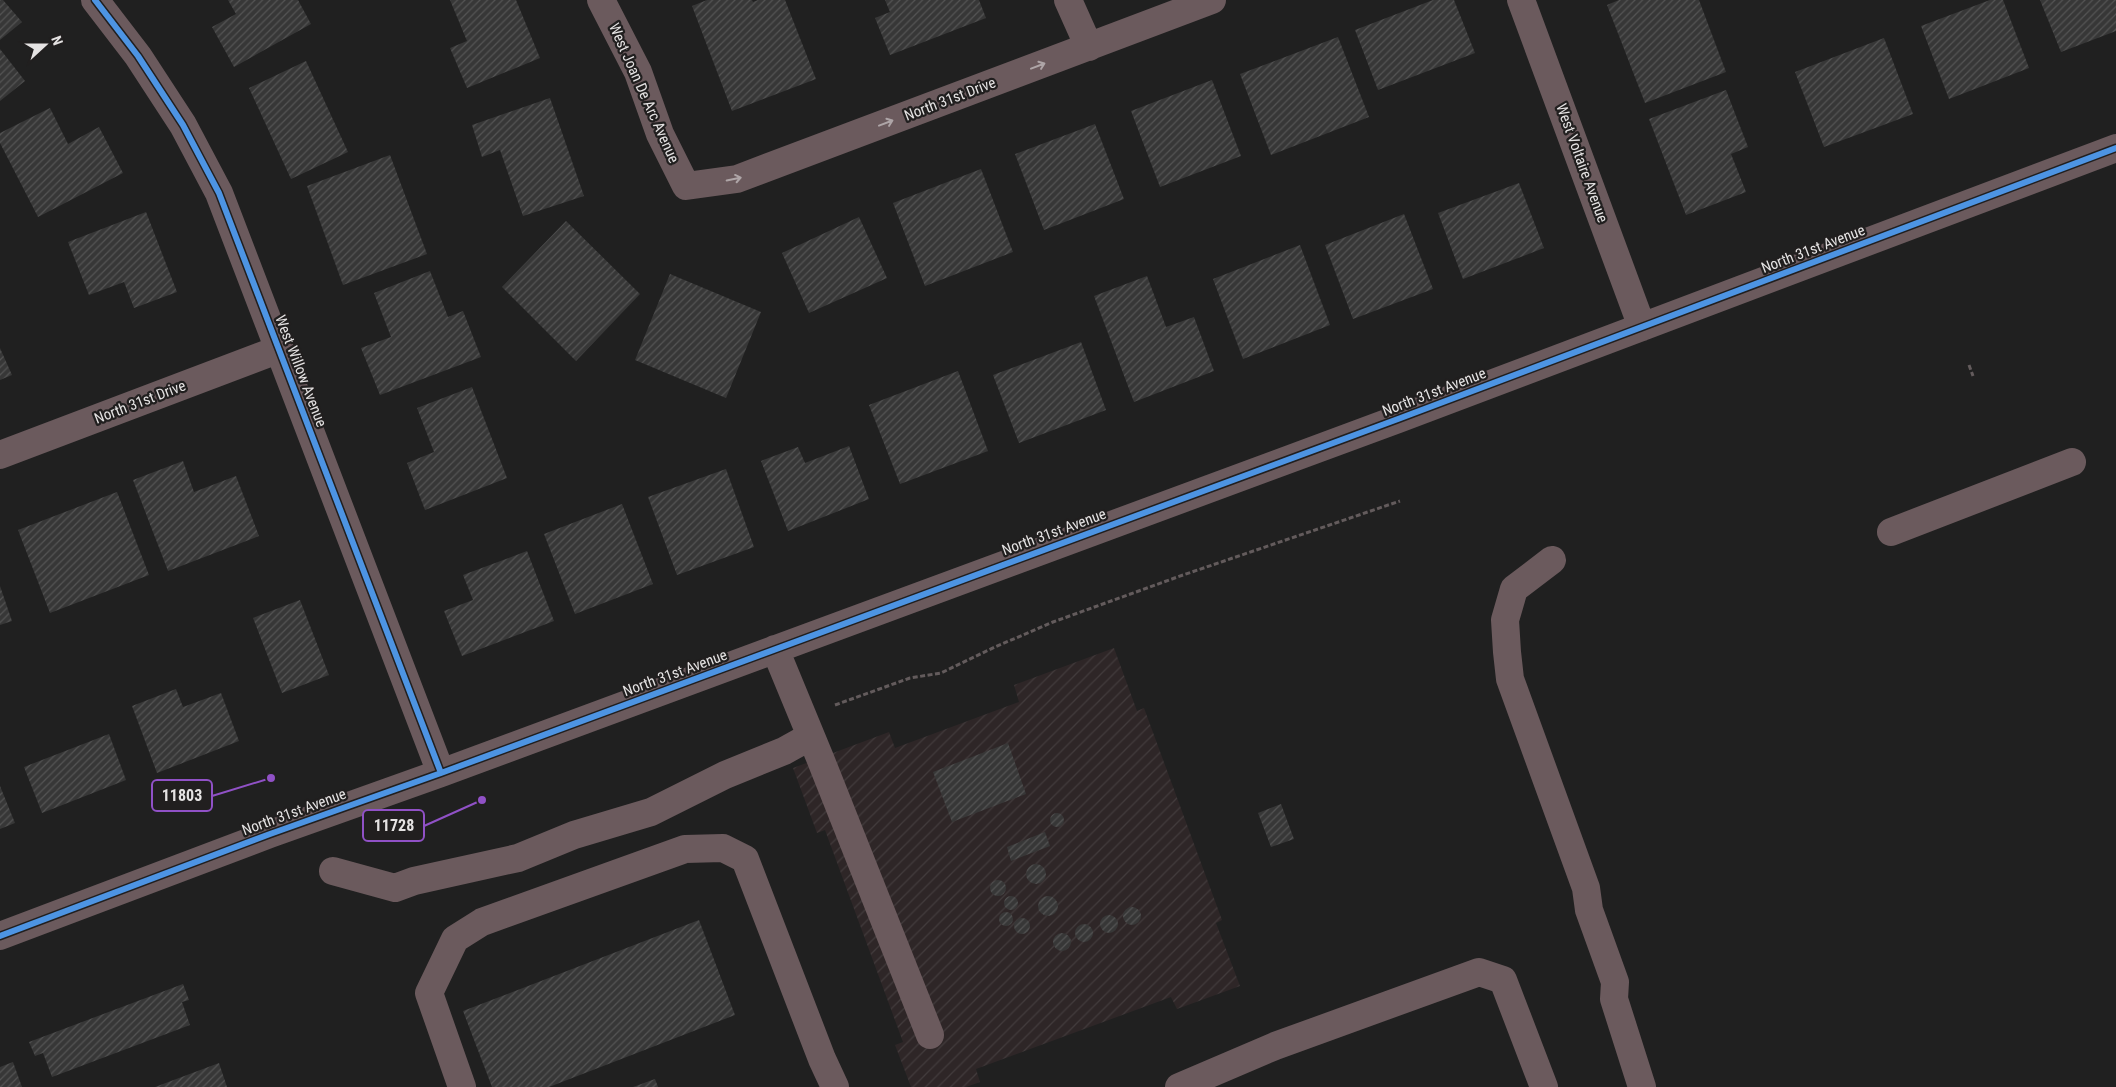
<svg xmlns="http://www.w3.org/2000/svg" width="2116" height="1087" viewBox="0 0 2116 1087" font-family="'Roboto Condensed',sans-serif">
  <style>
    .industrial { fill: url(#industrial-furrows) }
    .building { fill: url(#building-hatch) }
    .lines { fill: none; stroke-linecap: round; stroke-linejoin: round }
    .path { stroke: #635b5c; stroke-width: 3; stroke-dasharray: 5 2.5; stroke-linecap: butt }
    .minor { stroke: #6b5a5d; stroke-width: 28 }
    .cycleway-casing { stroke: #211f1f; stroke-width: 9 }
    .cycleway { stroke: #4d94e3; stroke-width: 6 }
    .oneway { stroke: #aea5a7 }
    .labels { text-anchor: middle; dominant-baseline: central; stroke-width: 4.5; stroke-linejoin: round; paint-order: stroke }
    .street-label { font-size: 15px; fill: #e5e3e3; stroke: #211f1f }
    .leader { fill: none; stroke: #9051c6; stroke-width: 2 }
    .callout-dot { fill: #9051c6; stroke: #211f1f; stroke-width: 2 }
    .callout { fill: #211f1f; stroke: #9051c6; stroke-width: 2 }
    .callout-label { font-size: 16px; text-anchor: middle; font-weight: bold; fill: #e5e3e3 }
  </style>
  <defs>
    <pattern id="industrial-furrows" width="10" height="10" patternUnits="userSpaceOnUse" patternTransform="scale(1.25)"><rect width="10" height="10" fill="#2e2627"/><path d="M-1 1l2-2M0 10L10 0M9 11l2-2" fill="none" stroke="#423b3c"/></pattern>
    <pattern id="building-hatch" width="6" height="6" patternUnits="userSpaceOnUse" patternTransform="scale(1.25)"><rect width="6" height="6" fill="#373737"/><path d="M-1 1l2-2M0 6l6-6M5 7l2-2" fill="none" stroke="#545454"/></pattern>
  </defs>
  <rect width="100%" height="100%" fill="#202020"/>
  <path class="industrial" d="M1114,648l23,63 7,-3 78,212 -6,3 24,63 -63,23 -6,-12 -195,72 4,13 -14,5h-55l-16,-42 8,-3 -78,-212 -8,3 -24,-65 96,-36 6,16 124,-46 -5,-17z"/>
  <path class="building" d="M0,0h3l19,22 -22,18z
    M228,0h70l13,24 -77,43 -22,-40 24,-13z
    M450,0h66l24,58 -73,30 -17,-40 17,-7z
    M707,0h45l1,2 5,-2h27l31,79 -84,32 -40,-105z
    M885,0h94l7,18 -96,37 -15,-37 15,-6z
    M1433,0h21l21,53 -97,37 -23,-60z
    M1619,0h80l27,72 -81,31 -38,-98z
    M1990,0h13l26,68 -80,31 -28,-73z
    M2040,0h76v31l-55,21z
    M1338,37l31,80 -98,38 -31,-81z
    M1884,38l29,76 -89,33 -29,-75z
    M0,49l25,32 -25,20z
    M306,61l42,91 -57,27 -42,-91z
    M1212,80l29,76 -81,31 -29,-76z
    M1726,90l22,57 -17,7 15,38 -60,23 -37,-96z
    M550,98l34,98 -61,20 -23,-66 -18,7 -10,-32z
    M50,108l18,36 31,-17 24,46 -85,44 -38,-74v-10z
    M1095,124l29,75 -80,31 -29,-76z
    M390,155l37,99 -84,31 -36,-99z
    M981,169l32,83 -88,34 -32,-83z
    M1519,183l25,65 -81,31 -25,-66z
    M146,212l31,80 -43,16 -10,-26 -35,13 -21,-53z
    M1404,214l29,75 -80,30 -28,-74z
    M859,217l28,61 -78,35 -27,-60z
    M566,221l74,73 -64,67 -74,-74z
    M1300,245l30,80 -87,34 -30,-80z
    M430,271l18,46 15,-6 18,46 -101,38 -19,-47 30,-11 -17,-44z
    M670,274l91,38 -35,86 -91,-38z
    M1147,276l19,51 28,-10 20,54 -80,31 -40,-106z
    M1081,342l25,68 -87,33 -26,-68z
    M0,348l12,27 -12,5z
    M958,371l30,80 -88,33 -31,-79z
    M472,387l35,91 -82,32 -18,-47 27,-11 -17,-44z
    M849,446l20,53 -81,32 -27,-70 37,-14 7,16z
    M183,461l11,31 42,-16 23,60 -91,35 -35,-91z
    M726,469l28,78 -77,28 -29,-78z
    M117,492l32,83 -99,38 -32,-83z
    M622,504l31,80 -78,30 -31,-80z
    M527,551l27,70 -92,35 -18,-45 29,-11 -10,-25z
    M0,586l12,35 -12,4z
    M300,600l29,75 -47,18 -29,-75z
    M176,689l7,18 38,-14 18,48 -82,32 -25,-67z
    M109,734l17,46 -84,33 -18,-46z
    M1008,743l18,51 -74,28 -19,-50z
    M0,786l15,37 -15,6z
    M1281,804l13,35 -23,8 -13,-34z
    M1050 820a7 7 0 1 1 14 0a7 7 0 1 1-14 0Z
    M1045,832l5,14 -39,15 -4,-14z
    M1026 874a10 10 0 1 1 20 0a10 10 0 1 1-20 0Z
    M990 888a8 8 0 1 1 16 0a8 8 0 1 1-16 0Z
    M1004 903a7 7 0 1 1 14 0a7 7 0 1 1-14 0Z
    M1038 906a10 10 0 1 1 20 0a10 10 0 1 1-20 0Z
    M1123 916a9 9 0 1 1 18 0a9 9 0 1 1-18 0Z
    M999 919a7 7 0 1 1 14 0a7 7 0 1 1-14 0Z
    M1100 924a9 9 0 1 1 18 0a9 9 0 1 1-18 0Z
    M1014 926a8 8 0 1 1 16 0a8 8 0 1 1-16 0Z
    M699,920l36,95 -186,72h-57l-29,-76z
    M1075 933a9 9 0 1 1 18 0a9 9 0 1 1-18 0Z
    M1053 942a9 9 0 1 1 18 0a9 9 0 1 1-18 0Z
    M183,984l6,16 -7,2 8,23 -138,52 -9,-24 -8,3 -6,-14z
    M13,1062l9,25h-22v-20z
    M219,1063l8,24h-72z
    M655,1079l3,8h-25z"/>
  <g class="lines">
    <path class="path" d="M1969,365l4,11
      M835,705l75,-27 31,-5 54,-26 58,-25 130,-47 217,-74"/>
    <path class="minor" d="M95,0l43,56 45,69 36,68 222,580
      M601,0l37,72 22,62 26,52 51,-7 475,-179
      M1068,0l21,47
      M1521,0l121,327
      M0,455l280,-106
      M1891,532l181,-70
      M1552,560l-38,29 -9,31 2,32 3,27 76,209 3,22 26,72 -1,17 28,88
      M775,649l45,109 110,277
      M333,871l62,17 19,-7 104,-23 56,-23 77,-23 74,-37 59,-24 27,-15
      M0,936l270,-102 171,-61 957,-354 718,-271
      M462,1087l-33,-94 26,-54 27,-17 203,-73 38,-1 22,11 77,200 13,28
      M1179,1087l96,-41 204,-74 24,8 41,107"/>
    <g class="cycleway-casing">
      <path id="cycleway" d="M95,0l43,56 45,69 36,68 222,580
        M0,936l270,-102 171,-61 957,-354 718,-271"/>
    </g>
    <use href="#cycleway" class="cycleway"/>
  </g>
  <defs><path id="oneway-shaft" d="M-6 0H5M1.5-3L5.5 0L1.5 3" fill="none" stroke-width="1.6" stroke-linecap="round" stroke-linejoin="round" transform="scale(1.25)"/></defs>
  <g class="oneway">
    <use href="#oneway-shaft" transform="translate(1038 66) rotate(-21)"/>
    <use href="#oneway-shaft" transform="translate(886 123) rotate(-21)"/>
    <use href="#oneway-shaft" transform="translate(734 179) rotate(-12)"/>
  </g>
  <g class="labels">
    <g class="street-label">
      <text transform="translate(644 93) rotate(66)">West Joan De Arc Avenue</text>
      <text transform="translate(950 99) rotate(-21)">North 31st Drive</text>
      <text transform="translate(1582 163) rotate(70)">West Voltaire Avenue</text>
      <text transform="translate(1813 249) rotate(-21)">North 31st Avenue</text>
      <text transform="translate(301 371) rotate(69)">West Willow Avenue</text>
      <text transform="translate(1434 392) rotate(-21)">North 31st Avenue</text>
      <text transform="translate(140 402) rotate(-21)">North 31st Drive</text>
      <text transform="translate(1054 532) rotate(-20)">North 31st Avenue</text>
      <text transform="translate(675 673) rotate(-20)">North 31st Avenue</text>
      <text transform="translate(294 812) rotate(-20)">North 31st Avenue</text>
    </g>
  </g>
  <path class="leader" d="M271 778L212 796M482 800L424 826"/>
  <g class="callout-dot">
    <circle cx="271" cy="778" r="5"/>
    <circle cx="482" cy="800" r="5"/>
  </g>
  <g class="callout">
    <rect x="152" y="780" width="60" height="31" rx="5"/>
    <rect x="363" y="810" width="61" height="31" rx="5"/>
  </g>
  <g class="callout-label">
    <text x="182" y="801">11803</text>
    <text x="394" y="831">11728</text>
  </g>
  <g transform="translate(45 45) rotate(69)" stroke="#211f1f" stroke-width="4" paint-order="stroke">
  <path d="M0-4L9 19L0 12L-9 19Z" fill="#e5e3e3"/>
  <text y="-8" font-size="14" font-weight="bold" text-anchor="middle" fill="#e5e3e3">N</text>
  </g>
</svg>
